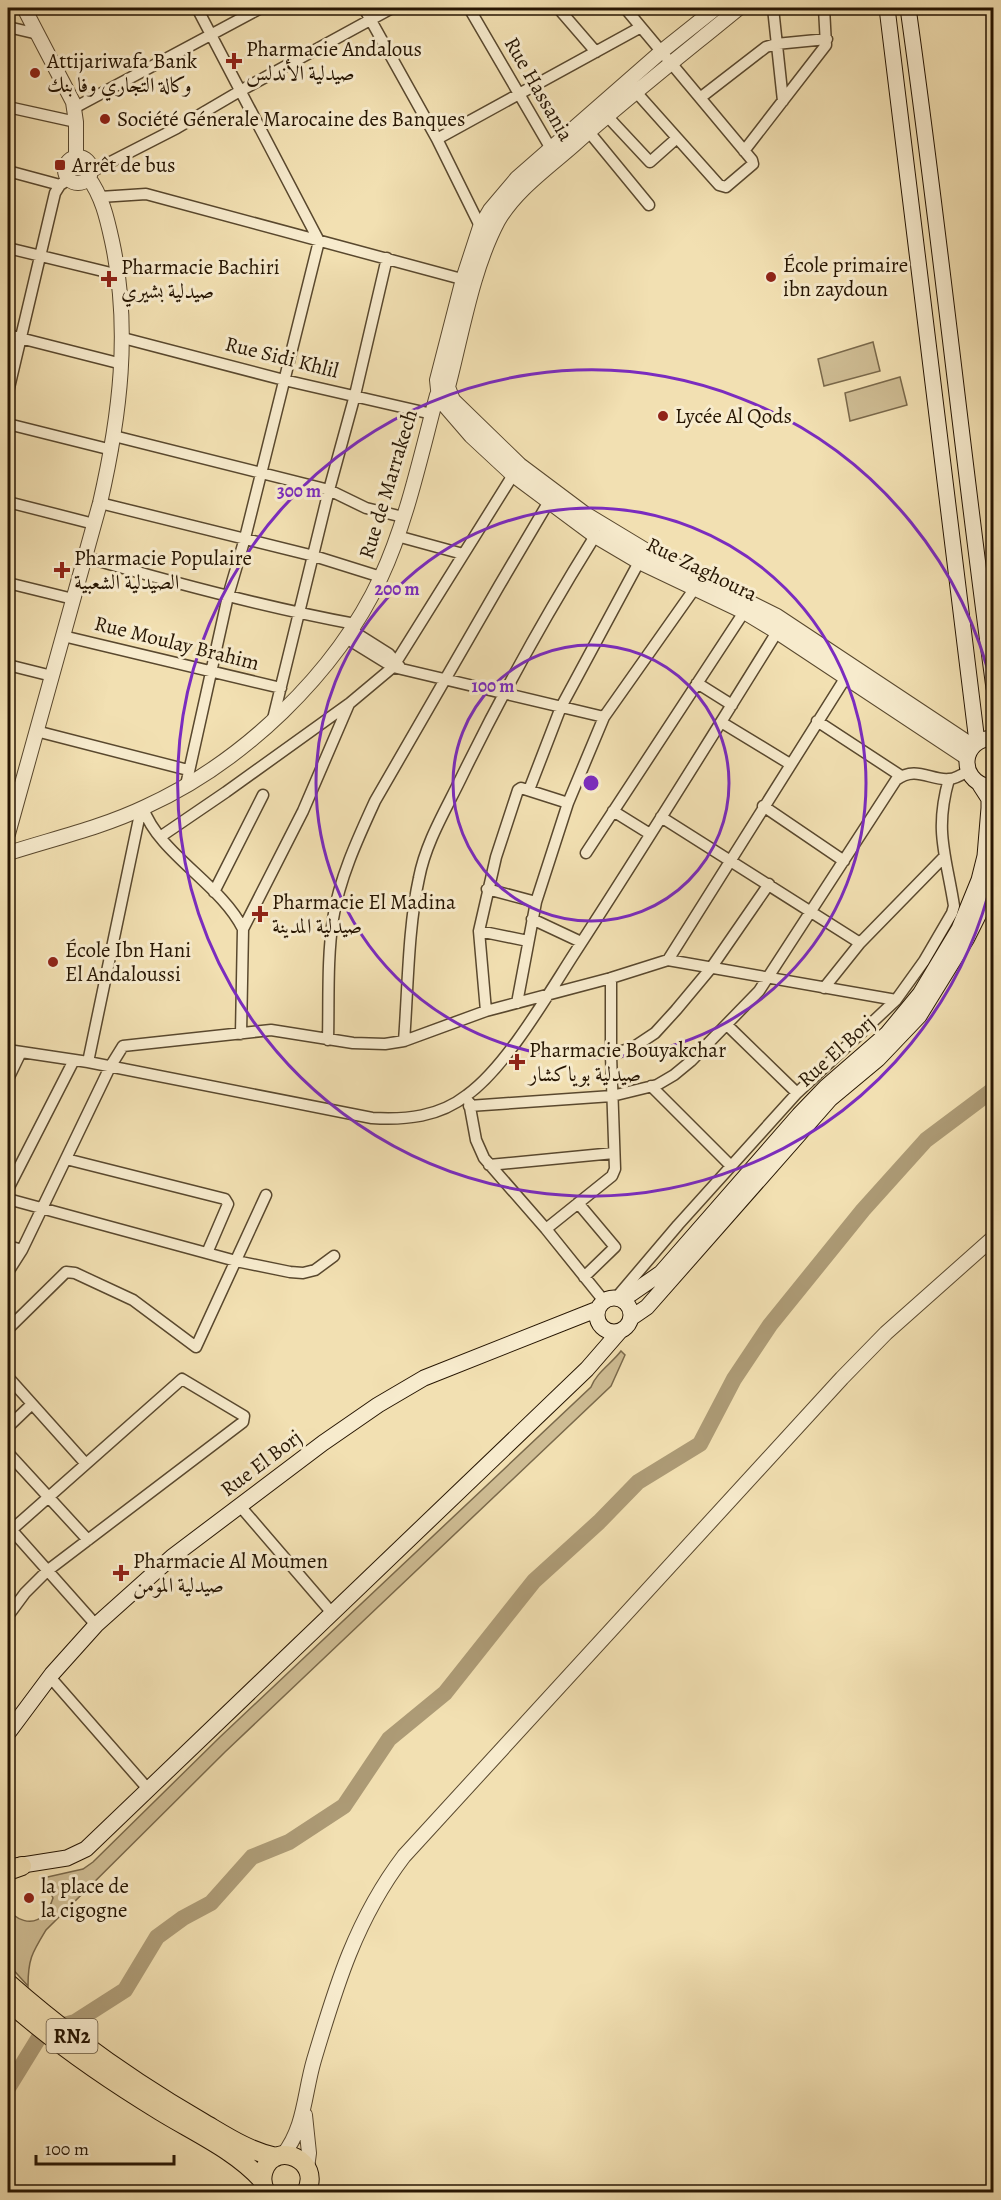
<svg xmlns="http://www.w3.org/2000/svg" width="1001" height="2200" viewBox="0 0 1001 2200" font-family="Alegreya,Amiri,serif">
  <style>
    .green { fill: #cfbd94; stroke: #7a694b; stroke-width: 1.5 }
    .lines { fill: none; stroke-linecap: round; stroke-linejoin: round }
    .river { stroke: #ad9b76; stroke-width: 16 }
    .minor-casing { stroke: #59482e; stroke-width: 13 }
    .tertiary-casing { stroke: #59482e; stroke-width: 16 }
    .secondary-casing { stroke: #261502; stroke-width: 17 }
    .trunk-casing { stroke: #261502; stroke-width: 20 }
    .minor { stroke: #f7ebcd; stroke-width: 10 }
    .tertiary { stroke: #f7ebcd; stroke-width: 14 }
    .secondary { stroke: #f7ebcd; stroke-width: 15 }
    .trunk { stroke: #f2e0b2; stroke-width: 18 }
    .ring { fill: none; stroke: #7b2cbf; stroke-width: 3 }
    .poi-dot { fill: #8f2418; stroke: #f7ebcd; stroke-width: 2 }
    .labels { text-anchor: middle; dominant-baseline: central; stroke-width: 6; stroke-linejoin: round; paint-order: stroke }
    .shield { fill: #f7ebcd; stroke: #65553f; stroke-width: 1.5 }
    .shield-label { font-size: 20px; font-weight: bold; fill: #261502 }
    .poi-label { font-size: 21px; fill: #261502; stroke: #f7ebcd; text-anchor: start }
    .street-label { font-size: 21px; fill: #261502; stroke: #f7ebcd }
    .centre { fill: #7b2cbf; stroke: #f7ebcd; stroke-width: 3 }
    .ring-label { font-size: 18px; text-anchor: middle; font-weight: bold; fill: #7b2cbf; stroke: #f7ebcd; stroke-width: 6; stroke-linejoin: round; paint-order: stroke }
  </style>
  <rect width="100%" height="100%" fill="#f2e0b2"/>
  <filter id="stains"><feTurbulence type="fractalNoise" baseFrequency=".00333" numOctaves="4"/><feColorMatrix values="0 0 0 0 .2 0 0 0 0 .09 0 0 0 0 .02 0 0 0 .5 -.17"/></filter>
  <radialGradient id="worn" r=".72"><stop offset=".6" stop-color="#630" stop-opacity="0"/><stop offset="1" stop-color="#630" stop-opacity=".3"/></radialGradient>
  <path class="green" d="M873,342l7,29 -56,15 -6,-27z
    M900,377l7,28 -57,16 -5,-28z
    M621,1351l4,4 -14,31 -386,366 -179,178c-14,23 -18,29 -18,56l-20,-22v-57c6,13 24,20 36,8 4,-4 7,-11 9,-17l-10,-20 40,-9 10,-7 127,-125 371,-350c5,-14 21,-24 30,-36z"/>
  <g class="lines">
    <path class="river" d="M8,2088l35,-57 32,-9 50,-32 32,-53 26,-19 28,-15 41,-46 37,-15 55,-36 45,-67 56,-46 89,-112 65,-59 39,-40 62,-38 34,-65 36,-54 93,-115 63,-70 68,-51"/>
    <g class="minor-casing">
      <path id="minor" d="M364,8l73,131 45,91
        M469,8l85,146
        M558,8l38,44
        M625,8l127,152 1,4 -27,23 -7,-2 -83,-93
        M773,8l10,93
        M8,27l30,7
        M700,98l66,-51 10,-3 51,-5
        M8,107l68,15
        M74,108l187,-100
        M607,116l43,46 27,-24
        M589,132l60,73
        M437,139l204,-112
        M744,151l82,-106 -2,-37
        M8,171l52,14
        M91,172l86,-44 63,-37 152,-83
        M100,197l46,-3 323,87
        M8,248l111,27
        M8,335l114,29
        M123,338l161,42 148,34
        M8,392l47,-199 5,-8 9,-6
        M8,424l104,26
        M114,436l215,54 37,18 37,9
        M8,502l86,22
        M100,503l214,53 67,21
        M397,536l66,18
        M85,557c89,26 179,50 270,67
        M8,583l65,16
        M351,630l38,24 11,13
        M63,636l218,52
        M346,638l47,29 211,50
        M8,665l44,11
        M697,683l35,22
        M273,719l56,-229 26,-95 32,-137
        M817,721l84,55
        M721,722l69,42
        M36,731l152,39
        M186,785l42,-189 17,-58 74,-297 -122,-233
        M8,789l12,-1
        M529,790l32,-83 78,-145
        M763,806l81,55
        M143,808c16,46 78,76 100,121
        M613,811l37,23
        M661,817l199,126
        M160,837l66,-45 124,-89 43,-36 120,-192
        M586,853l158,-241
        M487,889l49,13
        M214,892l49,-97
        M532,919l49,23
        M479,931l49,10
        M668,960l178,-283
        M824,988l36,-45 84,-86
        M517,1003l19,-101 32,-99 36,-86 91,-129
        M486,1011l-7,-80 17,-74 22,-67 3,-2 47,15
        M727,1025l70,68
        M241,1034l2,-105 60,-118 46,-107
        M328,1040c1,-40 -1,-81 5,-121 6,-40 25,-81 42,-118l124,-215 49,-83
        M404,1041c4,-52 4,-113 15,-163 7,-37 28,-70 44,-104 40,-82 84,-161 132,-238
        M8,1050l80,12 284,56c34,2 67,-1 95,-23 39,-28 80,-99 107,-141 69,-106 136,-214 203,-322
        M611,1055l23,-8 21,-14 21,-23 35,-42 58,-84
        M88,1062l53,-253
        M8,1079l13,-27
        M651,1086l80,80
        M469,1102l7,38 8,18 62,71 58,72
        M469,1106l143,-10 45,-11 17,-10 17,-14 68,-70 137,-211c20,-15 35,1 53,-1 6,0 14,-5 19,-8
        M66,1159l159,40 3,5 -21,49
        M489,1165l125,-12
        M8,1189l66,-129
        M8,1199l228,62 54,11 13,1 12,-3 19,-14
        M578,1203l37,44 -31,30
        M546,1229l66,-53 3,-7 -4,-114v-77
        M8,1246l14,4
        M8,1272l14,-22 88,-183 13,-21 148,-16 82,13 32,1 19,-3 82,-30 125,-33 57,-18 228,40
        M616,1298l62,-73 119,-132 99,-93 28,-39 28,-48 2,-7c-8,-51 -20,-75 -5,-127
        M8,1329l58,-57 9,1 58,27 63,47 70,-152
        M8,1377l78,87
        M8,1427l24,-23
        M8,1453l80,87
        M240,1506l92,107
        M8,1526l88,99
        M8,1533l174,-154 62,37 -1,6 -196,149 -22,22 -17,23
        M50,1677l98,112"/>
    </g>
    <g class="tertiary-casing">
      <path id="tertiary" d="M24,8l49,94 3,20v35
        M716,8l-54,43 -145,127 -27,32 -10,17 -17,52 -26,101 2,19 32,37 42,39 82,61 44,26 105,50 33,20 190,126
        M65 170a13 13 0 1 1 26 0a13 13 0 1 1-26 0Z
        M448,387l5,13 67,65 64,48 63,38 130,65 196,130
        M8,834l92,-331c20,-87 31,-174 12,-262 -5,-23 -10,-45 -24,-64
        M12,852c44,-14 91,-25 133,-45 97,-44 191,-133 236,-230 26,-56 40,-123 56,-182l11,-8c14,-53 24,-117 50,-166 18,-31 50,-53 77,-77 53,-47 109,-91 164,-136
        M305,2115l4,38 -2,15
        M283,2155c22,-28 21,-61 31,-95 22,-74 42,-141 90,-204l438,-478 44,-45 108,-96"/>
    </g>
    <g class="secondary-casing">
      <path id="secondary" d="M887,8l90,734
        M908,8c32,226 55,453 86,680
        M989,787c-32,-7 -28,-49 5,-49
        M597 1315a17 17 0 1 1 34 0a17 17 0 1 1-34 0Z
        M622,1300l39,-27 138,-158 27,-28 61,-53 33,-40 39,-65 20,-49 6,-24 4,-48v-9l-9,-14
        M631,1318l16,-11 183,-208 48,-40 41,-43 48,-78 11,-22 16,-42
        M8,1733l44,-59 44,-49 76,-68 151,-114 55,-38 46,-27 174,-69
        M10,1867l57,-9 19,-9 501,-480 33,-38"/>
    </g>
    <g class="trunk-casing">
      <path id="trunk" d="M8,1871l14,-5
        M8,1983c60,53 125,99 194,139 24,14 46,29 74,35
        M8,2001c47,42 98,77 152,110 34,21 75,39 102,69
        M266,2192c-4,-7 -5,-14 -2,-22 12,-31 59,-9 42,22"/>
    </g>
    <use href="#minor" class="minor"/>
    <use href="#tertiary" class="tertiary"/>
    <use href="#secondary" class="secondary"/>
    <use href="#trunk" class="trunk"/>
  </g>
  <g class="ring">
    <circle cx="591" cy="783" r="138"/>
    <circle cx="591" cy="783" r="275"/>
    <path d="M993 876A413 413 0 1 1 993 690"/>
  </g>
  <g class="poi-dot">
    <path d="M231 52h6v6h6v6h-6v6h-6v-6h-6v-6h6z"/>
    <circle cx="35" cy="73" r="6"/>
    <circle cx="105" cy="119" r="6"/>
    <rect x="54" y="159" width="12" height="12" rx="3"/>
    <circle cx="771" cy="277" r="6"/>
    <path d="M106 270h6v6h6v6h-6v6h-6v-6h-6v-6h6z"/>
    <circle cx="663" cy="416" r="6"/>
    <path d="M59 561h6v6h6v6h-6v6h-6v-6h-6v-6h6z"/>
    <path d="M257 905h6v6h6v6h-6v6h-6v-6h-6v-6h6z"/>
    <circle cx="53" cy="962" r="6"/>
    <path d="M514 1053h6v6h6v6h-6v6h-6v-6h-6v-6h6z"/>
    <path d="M118 1564h6v6h6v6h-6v6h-6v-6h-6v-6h6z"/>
    <circle cx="29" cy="1898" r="6"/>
  </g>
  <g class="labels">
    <rect class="shield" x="46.5" y="2019" width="51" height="34" rx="4.5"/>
    <g class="shield-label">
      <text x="72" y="2036">RN2</text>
    </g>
    <g class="poi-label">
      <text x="246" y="49">Pharmacie Andalous<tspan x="246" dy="24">صيدلية الأندلس</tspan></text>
      <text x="47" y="61">Attijariwafa Bank<tspan x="47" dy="24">وكالة التجاري وفا بنك</tspan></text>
      <text x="117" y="119">Société Génerale Marocaine des Banques</text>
      <text x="72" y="165">Arrêt de bus</text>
      <text x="783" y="265">École primaire<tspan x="783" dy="24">ibn zaydoun</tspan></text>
      <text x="121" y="267">Pharmacie Bachiri<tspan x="121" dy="24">صيدلية بشيري</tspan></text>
      <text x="675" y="416">Lycée Al Qods</text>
      <text x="74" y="558">Pharmacie Populaire<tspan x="74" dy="24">الصيدلية الشعبية</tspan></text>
      <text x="272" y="902">Pharmacie El Madina<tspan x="272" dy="24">صيدلية المدينة</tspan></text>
      <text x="65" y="950">École Ibn Hani<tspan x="65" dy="24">El Andaloussi</tspan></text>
      <text x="529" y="1050">Pharmacie Bouyakchar<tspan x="529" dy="24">صيدلية بوياكشار</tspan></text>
      <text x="133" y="1561">Pharmacie Al Moumen<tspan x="133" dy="24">صيدلية المومن</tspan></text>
      <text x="41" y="1886">la place de<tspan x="41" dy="24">la cigogne</tspan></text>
    </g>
    <g class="street-label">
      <text transform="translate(539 89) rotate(60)">Rue Hassania</text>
      <text transform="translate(282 357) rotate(14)">Rue Sidi Khlil</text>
      <text transform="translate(388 484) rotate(-73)">Rue de Marrakech</text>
      <text transform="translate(702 569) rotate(26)">Rue Zaghoura</text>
      <text transform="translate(177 643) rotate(14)">Rue Moulay Brahim</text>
      <text transform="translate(836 1051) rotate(-42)">Rue El Borj</text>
      <text transform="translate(261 1463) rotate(-37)">Rue El Borj</text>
    </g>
  </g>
  <circle cx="591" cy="783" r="9" class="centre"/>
  <g class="ring-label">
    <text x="299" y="497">300 m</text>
    <text x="397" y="595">200 m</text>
    <text x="493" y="692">100 m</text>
  </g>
  <rect width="1001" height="2200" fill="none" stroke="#f2e0b2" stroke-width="30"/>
  <rect x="9" y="9" width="983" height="2182" fill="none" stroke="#261502" stroke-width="3"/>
  <rect x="15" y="15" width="971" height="2170" fill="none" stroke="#261502" stroke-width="1.5"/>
  <path d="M36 2155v9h138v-9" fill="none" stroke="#261502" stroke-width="3"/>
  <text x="45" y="2155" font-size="18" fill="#261502" stroke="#f7ebcd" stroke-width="4.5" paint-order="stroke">100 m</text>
  <rect width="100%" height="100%" filter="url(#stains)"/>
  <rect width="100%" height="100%" fill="url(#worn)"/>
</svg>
